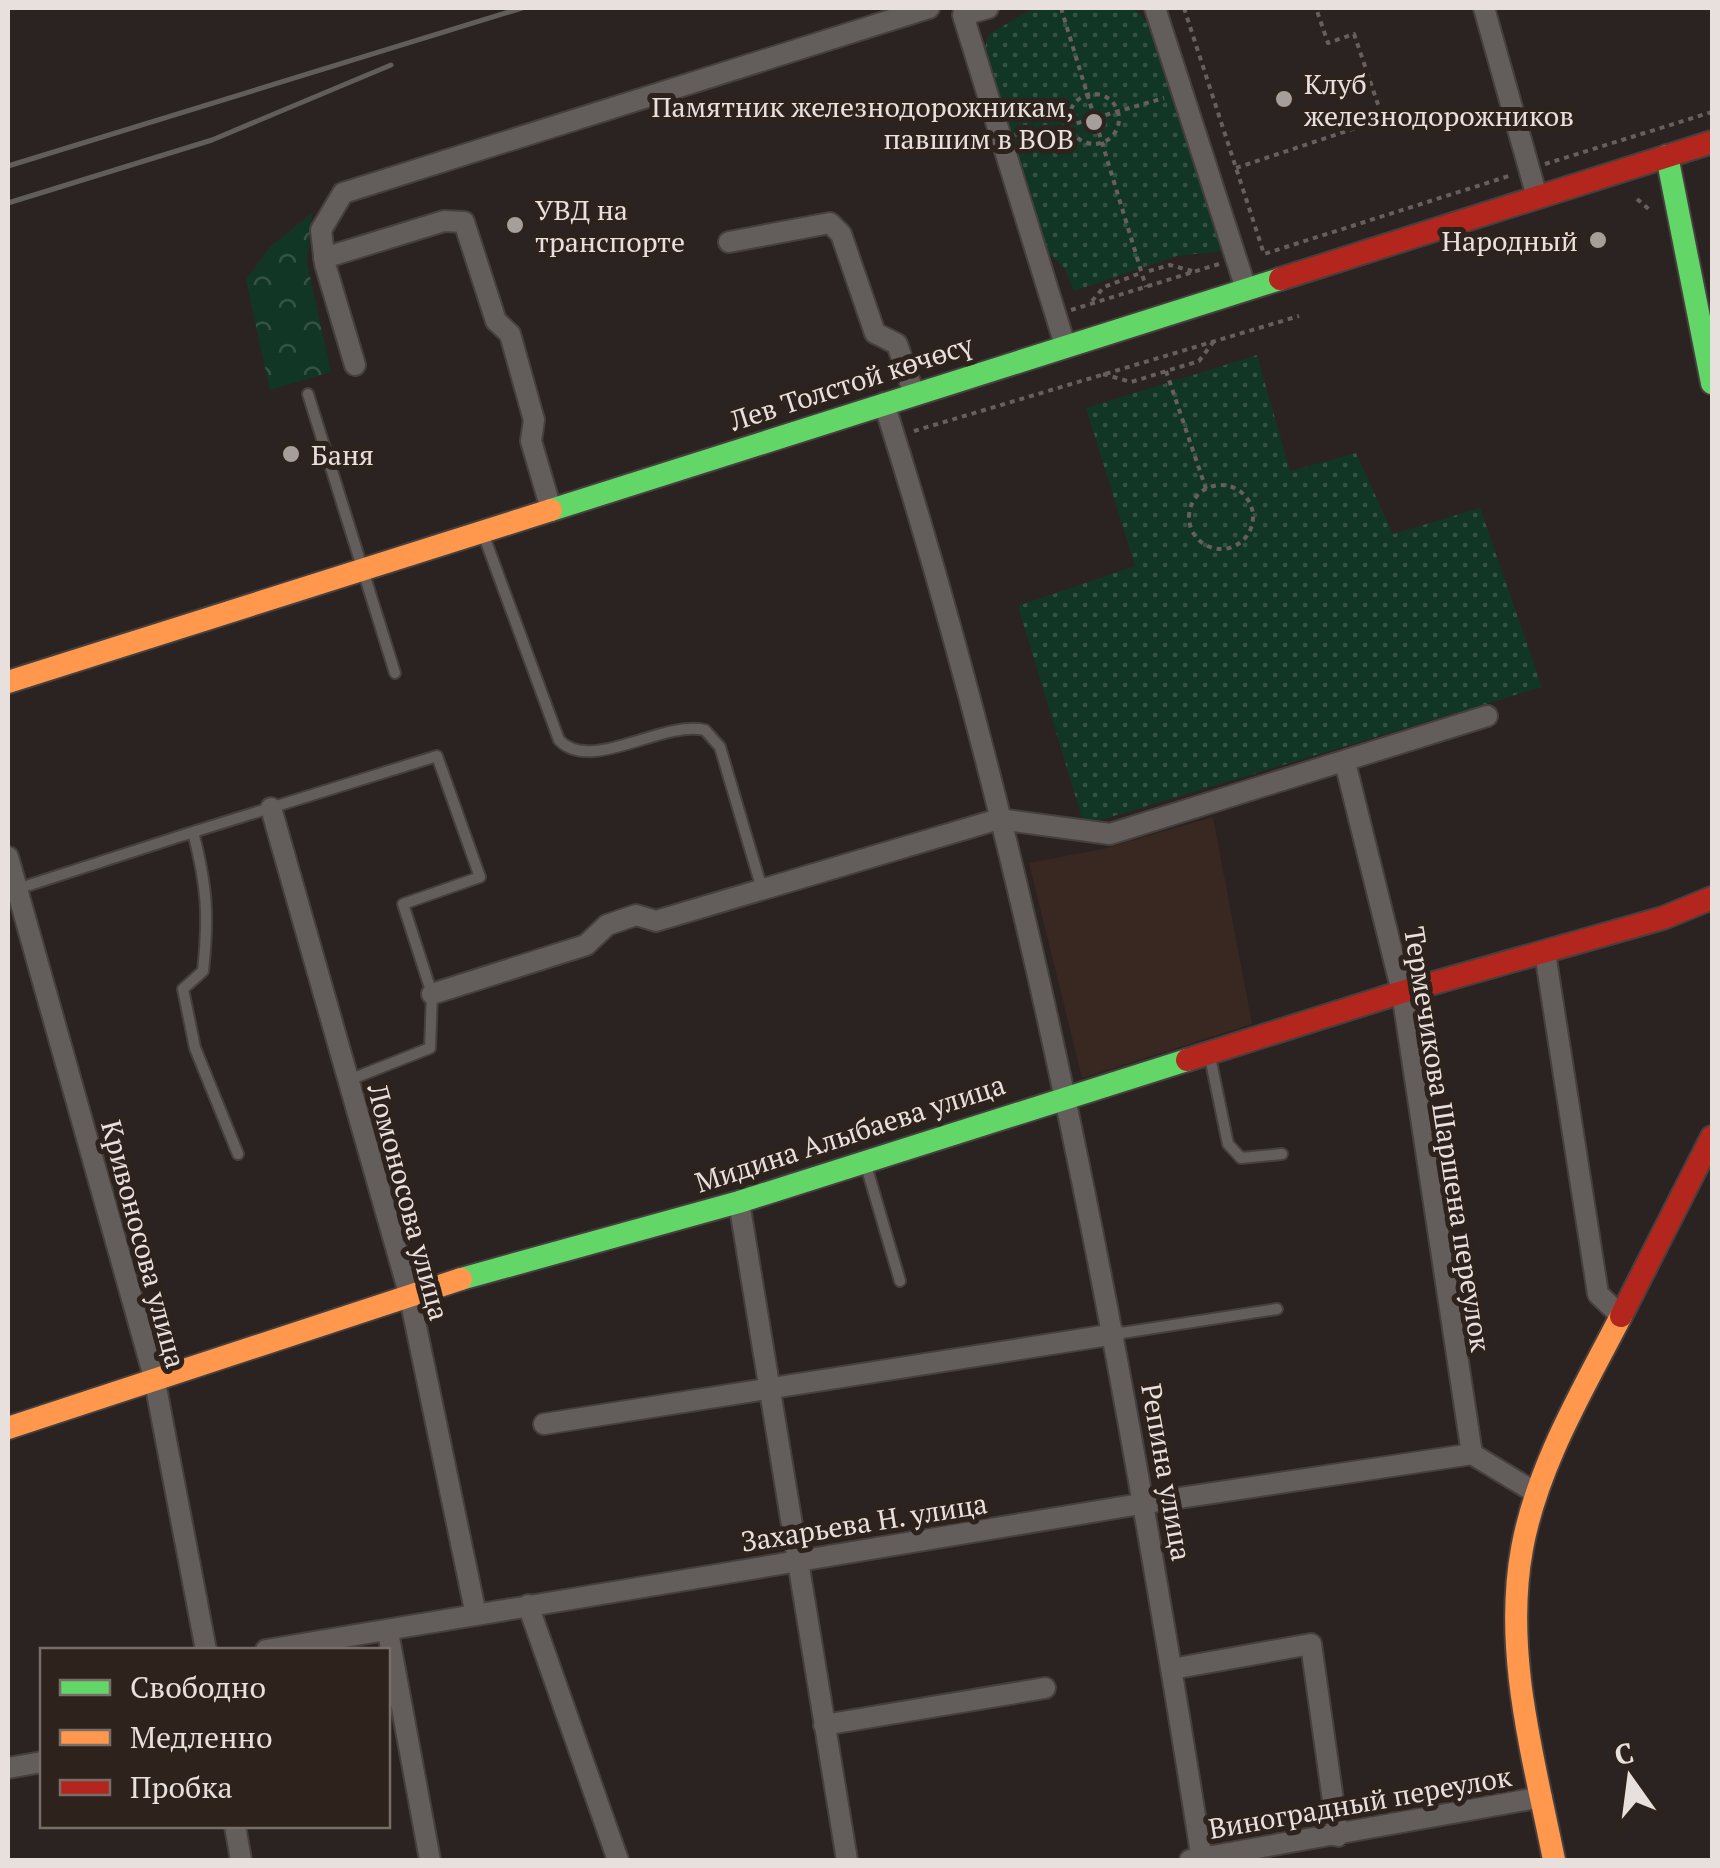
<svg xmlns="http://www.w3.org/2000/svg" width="1720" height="1868" viewBox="0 0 1720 1868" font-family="'PT Serif',serif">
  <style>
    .built { fill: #392721 }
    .green { fill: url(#green-dots) }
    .forest { fill: url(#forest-crowns) }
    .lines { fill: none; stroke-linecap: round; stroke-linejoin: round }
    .lane-casing { stroke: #453f3d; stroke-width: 14 }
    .street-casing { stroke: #453f3d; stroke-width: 24 }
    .fast-casing { stroke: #453f3d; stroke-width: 26 }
    .slow-casing { stroke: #453f3d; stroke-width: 26 }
    .jam-casing { stroke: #453f3d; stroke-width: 26 }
    .path { stroke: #665f5d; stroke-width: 4; stroke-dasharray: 5 5; stroke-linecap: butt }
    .lane { stroke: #635e5c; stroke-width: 10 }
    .street { stroke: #635e5c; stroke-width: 20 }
    .fast { stroke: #63d668; stroke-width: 22 }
    .slow { stroke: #ff974d; stroke-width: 22 }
    .jam { stroke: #b3261e; stroke-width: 22 }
    .rail { stroke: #615d5b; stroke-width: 5 }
    .poi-dot { fill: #a69e9b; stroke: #2e221d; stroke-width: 4 }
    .labels { text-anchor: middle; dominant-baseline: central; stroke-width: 10; stroke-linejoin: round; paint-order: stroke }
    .poi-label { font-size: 28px; fill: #e8e0dc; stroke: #2e221d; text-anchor: start }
    .street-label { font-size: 28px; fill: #e8e0dc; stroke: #2e221d }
  </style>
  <defs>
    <pattern id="green-dots" width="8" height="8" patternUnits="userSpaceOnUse" patternTransform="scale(2.5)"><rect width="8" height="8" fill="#123626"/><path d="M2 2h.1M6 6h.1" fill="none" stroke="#345345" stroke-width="1.8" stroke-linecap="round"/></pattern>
    <pattern id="forest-crowns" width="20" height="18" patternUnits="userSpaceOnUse" patternTransform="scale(2.5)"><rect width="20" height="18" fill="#123626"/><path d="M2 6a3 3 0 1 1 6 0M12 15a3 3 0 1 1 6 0" fill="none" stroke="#345345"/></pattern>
  </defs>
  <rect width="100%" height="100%" fill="#2a2321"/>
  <path class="built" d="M1213,817l39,207 -170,54 -53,-215 78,-15z"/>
  <path class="green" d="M1034,8h100l21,22 67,221 -45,5 -103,35 -10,-23 -18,-18 -64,-193 7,-23z
    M1257,355l33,116 66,-18 37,81 87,-26 62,179 -458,138 -66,-219 117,-40 -49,-158z"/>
  <path class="forest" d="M312,213l-5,50 24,109 -61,18 -24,-110 23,-32z"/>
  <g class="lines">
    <g class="lane-casing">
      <path id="lane" d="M308,394l87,279
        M484,536l75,204c32,34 102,-20 146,-10l15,17 42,142
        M193,832l244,-76 43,121 -77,27 29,90 -2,54 -81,32
        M17,889l176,-57c14,54 16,84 10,139l-20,18 12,59 43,106
        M1210,1057l18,87 13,14 41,-4
        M865,1162l35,119
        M1115,1334l162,-25"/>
    </g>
    <g class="street-casing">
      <path id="street" d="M988,8l-25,7 102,330
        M1155,8l91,281
        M1484,8l53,189
        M729,242l101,-19 11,11 34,99 22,11 17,50
        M324,258l120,-37 20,1 32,99 14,13 24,86 -3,21 20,68
        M355,365l-30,-101 -4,-34 22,-37 586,-185
        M884,403c151,476 241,966 318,1457
        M1345,762l57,230 70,462 64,39
        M271,808l138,485 67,322
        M8,857l146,520 52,273
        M1545,953l53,341 23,22
        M432,994l154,-49 21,-20 29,-10 20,6 343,-102 111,15 377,-118
        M739,1202l108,658
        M544,1424l571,-90
        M528,1605l90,255
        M388,1632l42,228
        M266,1650l880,-147 326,-49
        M1172,1669l139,-25 27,192
        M824,1725l221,-37
        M8,1768l34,-6
        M235,1826l6,34
        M1190,1860l352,-63"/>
    </g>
    <g class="fast-casing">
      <path id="fast" d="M1667,156l45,227
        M551,510l729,-231
        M461,1279l278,-77 448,-142"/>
    </g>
    <g class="slow-casing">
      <path id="slow" d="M8,682l543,-172
        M8,1428l453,-149
        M1554,1860c-20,-101 -51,-207 -32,-311 15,-83 61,-159 99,-233"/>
    </g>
    <g class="jam-casing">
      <path id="jam" d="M1280,279l432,-137
        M1187,1060l215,-68 261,-74 49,-20
        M1621,1316l91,-179"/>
    </g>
    <path class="path" d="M1061,8l85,279
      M1184,8l80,246 248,-79
      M1069 119a25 25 0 1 1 50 0a25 25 0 1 1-50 0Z
      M1019,140l145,-42
      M1545,164l167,-52
      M1236,168l147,-49 -29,-85 -26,9 -12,-35
      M1637,199l14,12
      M1149,271l21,-6 22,6
      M1092,301l12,-14 34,-13
      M1071,310l148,-46
      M1166,371l40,118
      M1103,374l28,8 68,-21 15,-20
      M914,431l385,-115
      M1189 517a32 32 0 1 1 64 0a32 32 0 1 1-64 0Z"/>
    <use href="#lane" class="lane"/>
    <use href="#street" class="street"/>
    <use href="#fast" class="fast"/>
    <use href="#slow" class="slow"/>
    <use href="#jam" class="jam"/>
    <path class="rail" d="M8,166l514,-158
      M8,203l204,-63 179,-75"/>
  </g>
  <g class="poi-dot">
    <circle cx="1284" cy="99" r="10"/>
    <circle cx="1094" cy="122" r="10"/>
    <circle cx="515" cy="225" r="10"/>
    <circle cx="1598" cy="240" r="10"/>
    <circle cx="291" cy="454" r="10"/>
  </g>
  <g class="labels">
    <g class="poi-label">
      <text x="1304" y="83">Клуб<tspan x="1304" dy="32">железнодорожников</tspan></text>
      <text x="1074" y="106" text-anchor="end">Памятник железнодорожникам,<tspan x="1074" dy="32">павшим в ВОВ</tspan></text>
      <text x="535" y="209">УВД на<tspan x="535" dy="32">транспорте</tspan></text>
      <text x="1578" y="240" text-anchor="end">Народный</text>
      <text x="311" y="454">Баня</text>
    </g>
    <g class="street-label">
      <text transform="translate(851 382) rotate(-18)">Лев Толстой көчөсү</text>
      <text transform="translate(850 1133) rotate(-18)">Мидина Алыбаева улица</text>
      <text transform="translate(1448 1139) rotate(81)">Термечикова Шаршена переулок</text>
      <text transform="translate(409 1202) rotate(75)">Ломоносова улица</text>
      <text transform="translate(144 1244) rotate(75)">Кривоносова улица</text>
      <text transform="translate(1167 1472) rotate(80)">Репина улица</text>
      <text transform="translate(864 1522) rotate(-9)">Захарьева Н. улица</text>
      <text transform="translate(1360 1802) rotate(-10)">Виноградный переулок</text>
    </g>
  </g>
  <rect width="1720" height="1868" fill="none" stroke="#e8e0dc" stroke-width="20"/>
  <rect x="40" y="1648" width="350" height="180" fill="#2e221d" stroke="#786e69" stroke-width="2.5"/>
  <rect x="60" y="1680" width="50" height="15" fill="#63d668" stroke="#786e69" stroke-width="2.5"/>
  <text x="130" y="1698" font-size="30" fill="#e8e0dc">Свободно</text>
  <rect x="60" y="1730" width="50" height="15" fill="#ff974d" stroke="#786e69" stroke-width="2.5"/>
  <text x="130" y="1748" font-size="30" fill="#e8e0dc">Медленно</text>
  <rect x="60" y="1780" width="50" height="15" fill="#b3261e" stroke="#786e69" stroke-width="2.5"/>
  <text x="130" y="1798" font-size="30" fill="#e8e0dc">Пробка</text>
  <g transform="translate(1630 1778) rotate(346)" stroke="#2e221d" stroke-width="8" paint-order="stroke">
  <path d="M0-8L18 38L0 25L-18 38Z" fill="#e8e0dc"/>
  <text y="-15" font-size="28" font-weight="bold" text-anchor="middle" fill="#e8e0dc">С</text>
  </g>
</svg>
